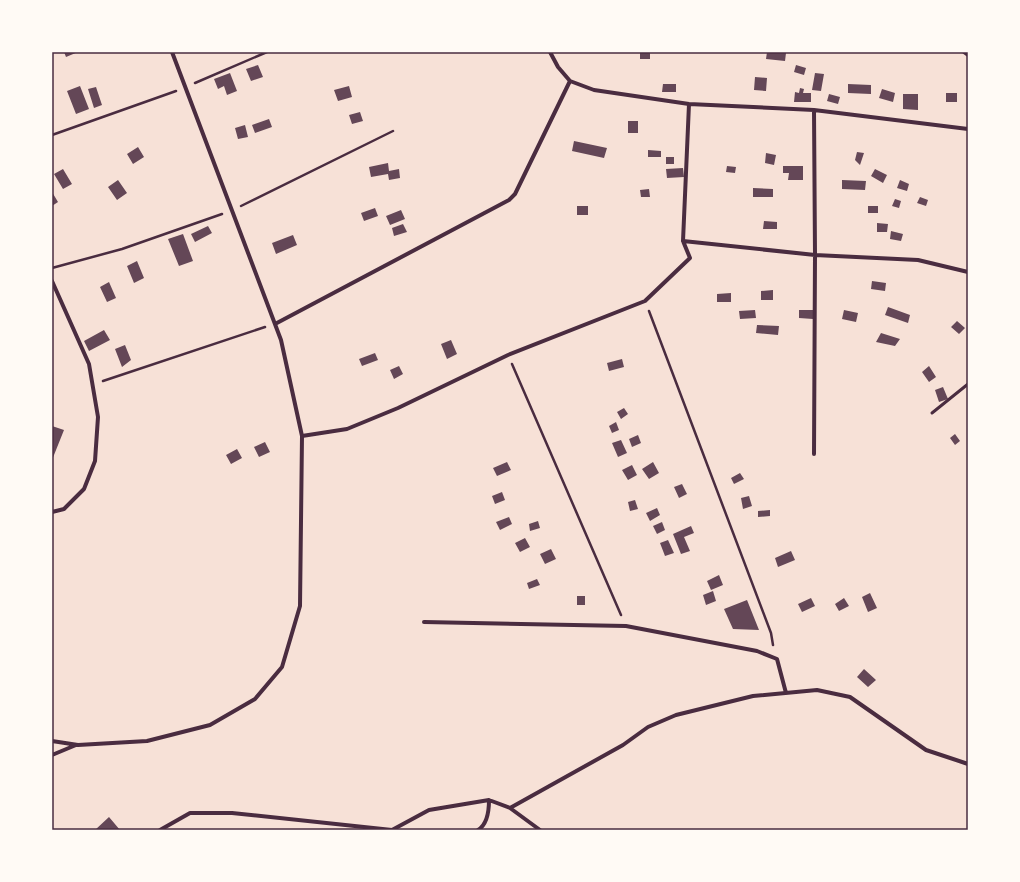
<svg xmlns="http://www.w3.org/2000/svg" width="1020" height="882" viewBox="0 0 1020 882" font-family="Helvetica,sans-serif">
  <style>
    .building { fill: #644757 }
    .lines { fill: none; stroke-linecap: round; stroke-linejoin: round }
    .path { stroke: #4a2c40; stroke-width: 2.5 }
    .service { stroke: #4a2c40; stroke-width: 3 }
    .minor { stroke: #4a2c40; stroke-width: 4 }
    .neatline { fill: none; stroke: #4a2c40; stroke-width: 1.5 }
  </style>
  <rect width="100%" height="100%" fill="#f7e1d7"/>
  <path class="building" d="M64,52h14l-12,5z
    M640,52h10v7h-10z
    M767,52l19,1 -1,8 -19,-2z
    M258,65l5,12 -12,4 -5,-12z
    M796,65l10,3 -2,7 -10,-3z
    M230,73l7,18 -10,4 -3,-9 -6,3 -4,-10z
    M815,73l9,1 -3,17 -9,-1z
    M755,77l12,1 -1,13 -12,-1z
    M663,84h13v8h-14z
    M848,84l23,1v9l-23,-1z
    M80,86l9,23 -13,5 -9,-23z
    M349,86l3,11 -14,4 -4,-11z
    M96,87l6,18 -8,3 -6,-19z
    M800,88l4,1 -1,4h8v9h-17l1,-10 4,1z
    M882,89l13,4 -2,9 -14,-4z
    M946,93h11v9h-11z
    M829,94l11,3 -2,7 -11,-3z
    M903,94h15v16l-15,-1z
    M360,112l3,9 -11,3 -3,-9z
    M269,119l3,8 -17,6 -3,-8z
    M628,121h10v12h-10z
    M245,125l3,12 -10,2 -3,-11z
    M574,141l33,7 -3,10 -32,-7z
    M138,147l6,10 -11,7 -6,-10z
    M648,150l13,1v6h-13z
    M857,152l7,1 -4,12 -5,-5z
    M766,153l10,2 -2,10 -9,-2z
    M666,157h8v7h-8z
    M388,163l1,8 10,-2 1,9 -11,2 -1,-6 -17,3 -2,-10z
    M727,166l9,1 -1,6 -9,-1z
    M783,166h20v14h-15l1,-7h-6z
    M683,168l1,9 -17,1 -1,-9z
    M63,169l9,15 -9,5 -9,-15z
    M875,169l12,6 -4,8 -12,-7z
    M118,180l9,13 -10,7 -9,-13z
    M842,180l24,1 -1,9 -23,-1z
    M900,180l9,4 -2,7 -10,-3z
    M753,188l20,1v8h-20z
    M649,189l1,8h-9l-1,-7z
    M52,192l6,10 -6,4z
    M920,197l8,3 -2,6 -9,-3z
    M895,199l6,2 -2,7 -7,-2z
    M577,206h11v9h-11z
    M868,206h10v7h-10z
    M375,208l3,8 -14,5 -3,-8z
    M401,210l4,9 -15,6 -4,-9z
    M764,221l13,1v7h-14z
    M877,223l11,1 -1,8h-10z
    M403,224l4,8 -13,4 -2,-8z
    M208,226l4,7 -17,9 -4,-8z
    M891,231l12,3 -2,7 -11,-2z
    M183,234l10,27 -14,5 -11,-27z
    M293,235l4,10 -21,9 -4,-11z
    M137,261l7,17 -10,5 -7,-17z
    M872,281l14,2 -1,8 -14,-2z
    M109,282l7,16 -9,4 -7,-15z
    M773,290v10h-12v-9z
    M731,293v9h-14v-8z
    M888,307l22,8 -2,8 -23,-8z
    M755,310l1,8 -16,1 -1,-8z
    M799,310h14v9l-14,-1z
    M844,310l14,3 -2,9 -14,-3z
    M957,321l8,7 -6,6 -8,-7z
    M757,325l22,1 -1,9 -22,-2z
    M104,330l6,10 -21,11 -5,-10z
    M881,333l19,6 -5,7 -19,-4z
    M451,340l6,14 -10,5 -6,-15z
    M125,345l6,15 -9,7 -7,-18z
    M375,353l3,7 -16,6 -3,-7z
    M622,359l2,8 -15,4 -2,-8z
    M399,366l4,8 -9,5 -4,-9z
    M929,366l7,11 -7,5 -7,-10z
    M943,387l5,12 -9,3 -4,-12z
    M624,408l4,6 -7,5 -4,-7z
    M616,422l3,8 -7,3 -3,-7z
    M52,426l12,4 -12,30z
    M955,434l5,7 -5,4 -5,-7z
    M638,435l3,8 -9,4 -3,-8z
    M621,440l6,13 -9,4 -6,-14z
    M265,442l5,10 -11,5 -5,-10z
    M237,449l5,9 -11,6 -5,-9z
    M507,462l4,8 -14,6 -4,-8z
    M653,462l6,11 -10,6 -7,-10z
    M632,465l5,10 -9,5 -6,-10z
    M740,473l4,6 -10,5 -3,-6z
    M682,484l5,10 -8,4 -5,-11z
    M502,492l3,8 -10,4 -3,-8z
    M749,496l3,10 -9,3 -2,-11z
    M635,500l3,9 -8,2 -2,-9z
    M657,508l3,7 -10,6 -4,-8z
    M770,510v6l-12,1v-6z
    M509,517l3,7 -12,6 -4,-8z
    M538,521l2,7 -10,3 -1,-7z
    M662,522l3,8 -8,4 -4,-8z
    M691,526l3,7 -10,4 6,14 -9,3 -8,-20z
    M525,538l5,9 -10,5 -5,-9z
    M668,540l6,13 -9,3 -5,-13z
    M551,549l5,10 -11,5 -5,-10z
    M791,551l4,9 -17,7 -3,-9z
    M719,575l4,10 -12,5 -4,-9z
    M537,579l3,6 -11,4 -2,-6z
    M713,591l3,10 -10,4 -3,-10z
    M870,593l7,15 -9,4 -6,-15z
    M577,596h8v9h-8z
    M811,598l4,8 -13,6 -4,-8z
    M844,598l5,8 -10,5 -4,-7z
    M747,600l12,30 -26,-1 -9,-20z
    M864,669l12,11 -8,7 -11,-10z
    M109,817l11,13h-25z"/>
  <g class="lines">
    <path class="path" d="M195,83l72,-31
      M52,135l124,-44
      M241,206l152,-75
      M52,268l70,-19 100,-35
      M649,311l122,322 2,12
      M512,364l109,251
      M103,381l162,-54"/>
    <path class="service" d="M932,413l36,-29"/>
    <path class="minor" d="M550,52l8,15 12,14 24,9 95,14 125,6 154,19
      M964,52l4,3
      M814,110l1,145 -1,199
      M683,241l132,14 103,5 50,12
      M52,281l37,83 9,53 -3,44 -11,28 -20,20 -12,3
      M275,324l234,-124 6,-6 55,-113
      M302,436l45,-7 51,-21 110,-53 137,-54 45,-43 -7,-17 6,-137
      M424,622l202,4 131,25 20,8 9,34
      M52,741l26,4 69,-4 63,-16 45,-26 27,-32 18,-61 2,-170 -21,-96 -109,-288
      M52,755l24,-10
      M510,808l113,-63 25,-18 28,-12 77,-19 64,-6 33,7 76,53 42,14
      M160,830l30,-17h42l160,17 37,-20 60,-10 21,8 30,22
      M478,830c10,-6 11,-20 11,-30"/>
  </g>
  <rect width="1020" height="882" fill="none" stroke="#fffaf5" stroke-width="106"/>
  <rect x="53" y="53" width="914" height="776" class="neatline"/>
</svg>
